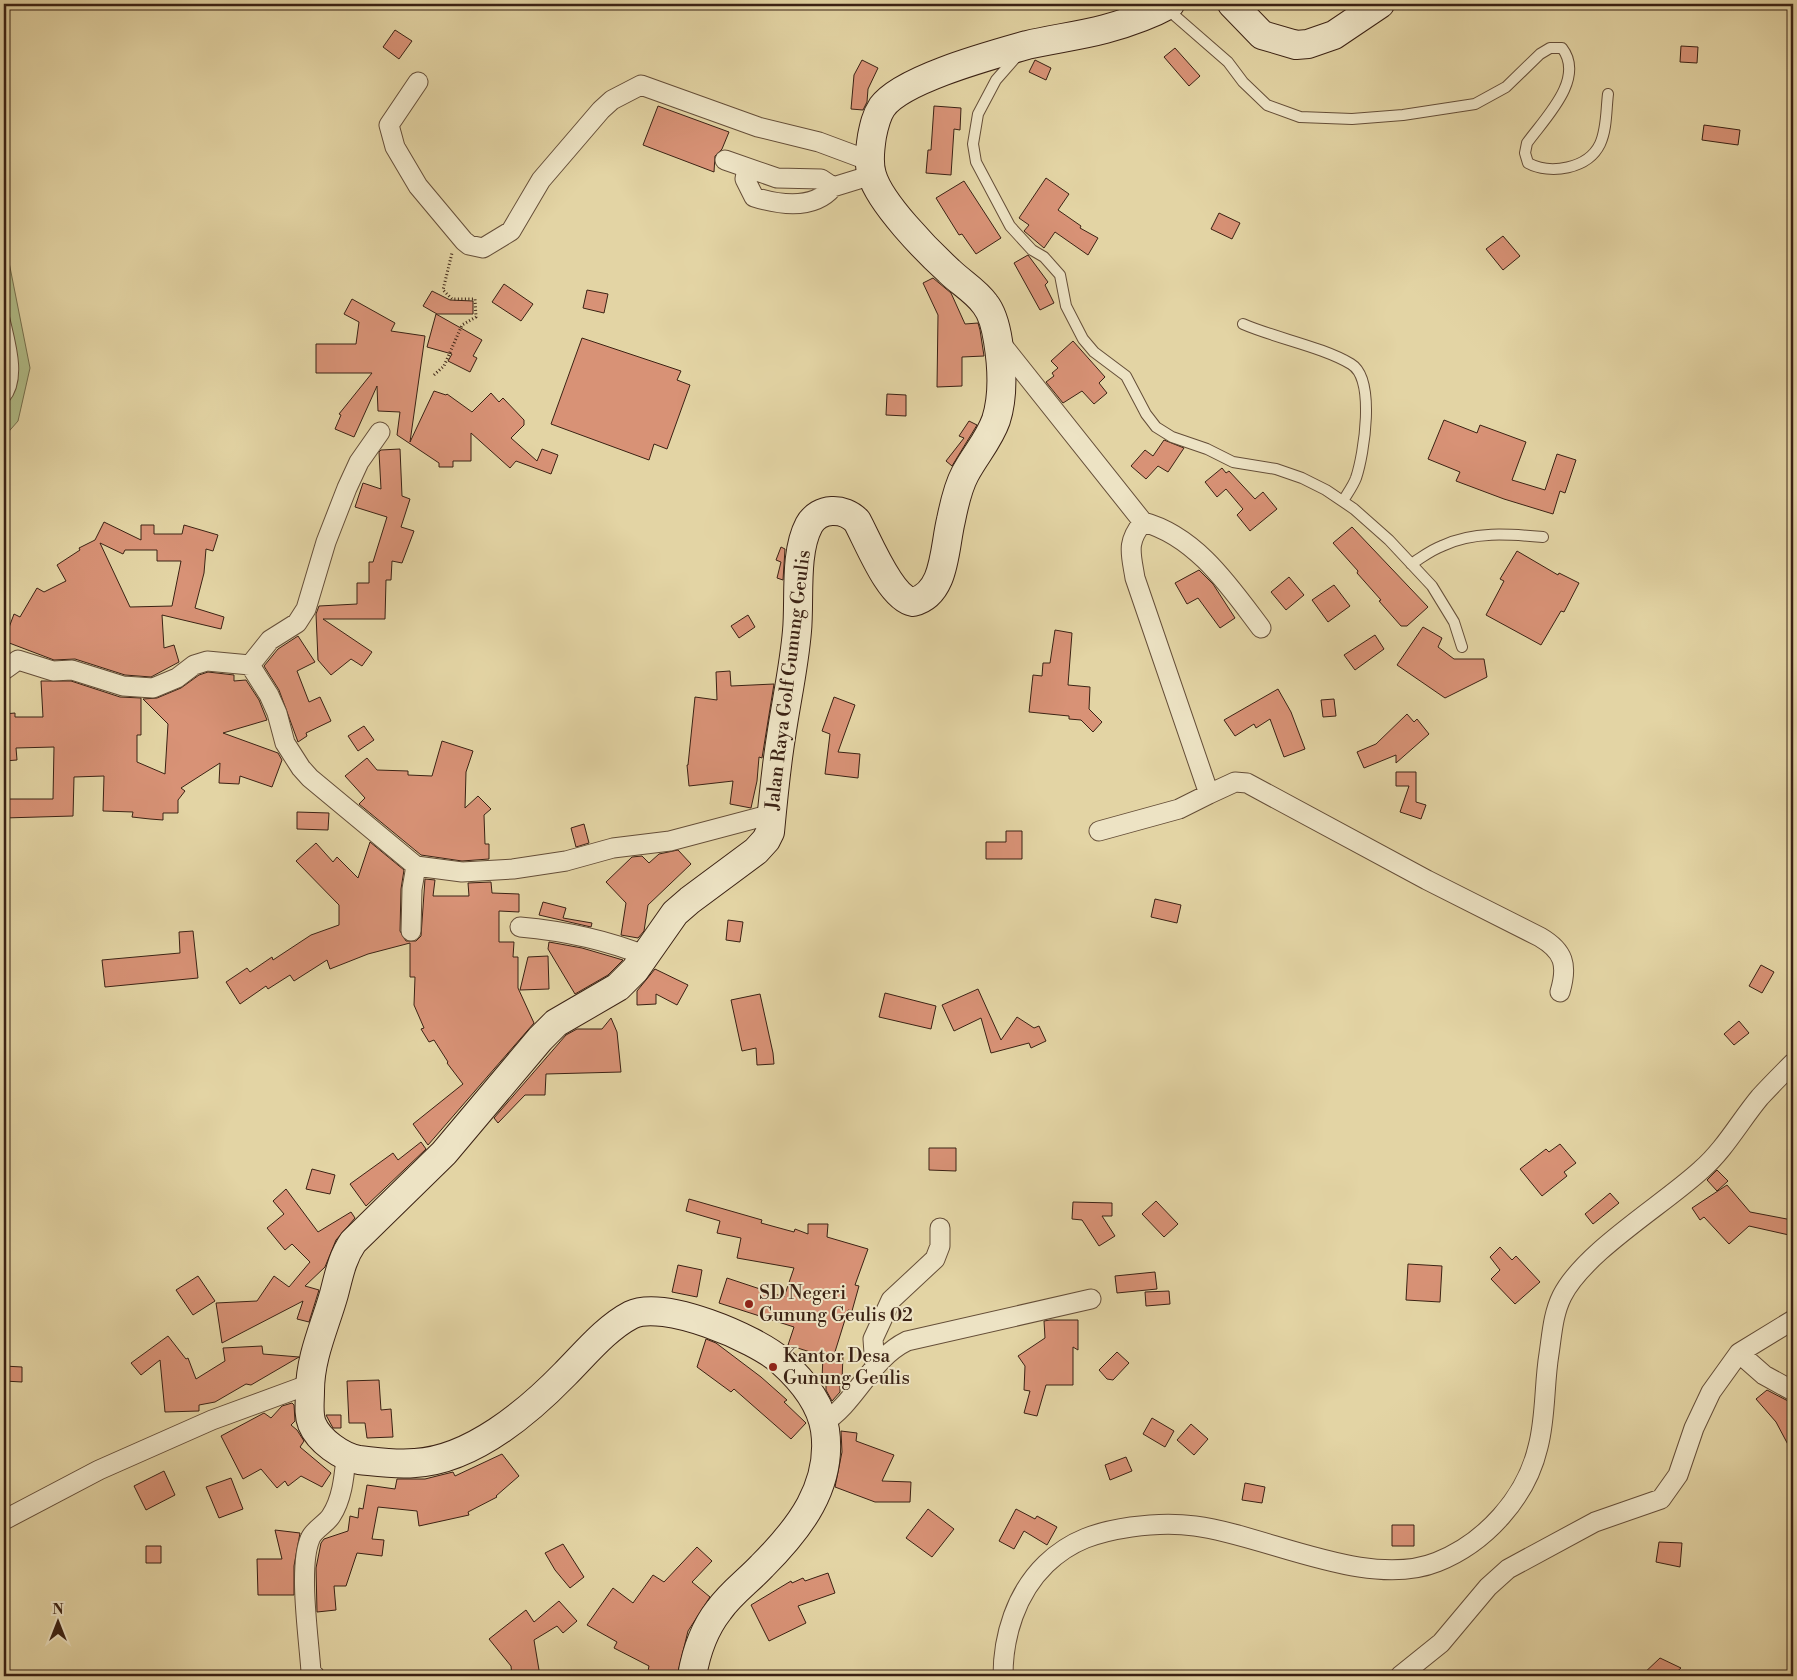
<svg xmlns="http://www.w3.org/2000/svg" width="1797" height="1680" viewBox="0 0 1797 1680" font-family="'Libre Bodoni',serif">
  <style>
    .green { fill: #b1bd88; stroke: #76704e }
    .building { fill: #d89276; stroke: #3b2214; fill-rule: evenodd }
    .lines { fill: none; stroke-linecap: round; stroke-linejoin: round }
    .service-casing { stroke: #654e38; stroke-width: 12 }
    .minor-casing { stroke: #654e38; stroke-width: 21 }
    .secondary-casing { stroke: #3b2214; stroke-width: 30 }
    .path { stroke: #3b2214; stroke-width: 3; stroke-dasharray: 1 2.5; stroke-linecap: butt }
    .service { stroke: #ede3c4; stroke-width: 10 }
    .minor { stroke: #ede3c4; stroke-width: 19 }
    .secondary { stroke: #ede3c4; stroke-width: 28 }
    .poi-dot { fill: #8f2418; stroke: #ede3c4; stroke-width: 2 }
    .labels { text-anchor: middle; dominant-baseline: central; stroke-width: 4; stroke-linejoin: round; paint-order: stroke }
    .street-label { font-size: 19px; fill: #3b2214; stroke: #ede3c4 }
    .poi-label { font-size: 19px; fill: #3b2214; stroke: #ede3c4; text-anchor: start }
  </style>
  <rect width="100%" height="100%" fill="#e3d4a4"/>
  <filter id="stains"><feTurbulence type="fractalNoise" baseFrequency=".004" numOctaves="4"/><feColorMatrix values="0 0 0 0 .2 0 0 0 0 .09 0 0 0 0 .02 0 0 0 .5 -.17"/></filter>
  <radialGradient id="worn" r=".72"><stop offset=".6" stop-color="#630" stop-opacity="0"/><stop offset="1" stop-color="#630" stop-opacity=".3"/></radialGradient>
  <path class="green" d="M4,237l26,131 -12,53 -14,16z"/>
  <path class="building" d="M395,30l17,11 -13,18 -16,-12z
    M1681,46l17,1 -1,16 -17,-1z
    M1175,48l25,28 -11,10 -25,-29z
    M862,60l16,8 -10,21 -1,13 -4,8 -12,-1 3,-34z
    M1035,60l16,8 -5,12 -17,-8z
    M658,106l71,26 -7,17 -7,7 -1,16 -71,-27z
    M934,106l27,2 -1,22 -6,-1 -3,46 -25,-2 2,-23h3z
    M1704,125l36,5 -2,15 -36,-5z
    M1046,178l23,16 -11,16 23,16 -1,2 18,10 -10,17 -33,-23 -11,16 -20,-17 5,-6 -10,-7z
    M964,181l37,57 -25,16 -14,-20 -3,1 -23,-37z
    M1219,213l21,10 -8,16 -21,-10z
    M1503,236l17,20 -17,14 -17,-21z
    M1028,255l20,27 -3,3 9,18 -14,7 -26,-47z
    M933,278l18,15 14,31 13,-1 2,7 4,26 -22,1v29l-25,1 1,-72 -15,-32z
    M504,284l29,20 -12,17 -29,-19z
    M587,290l21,4 -4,19 -21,-5z
    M432,291l18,9 23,1v13h-36l-14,-8z
    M352,299l43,24 -4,8 34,5 -15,106 24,-51 12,4 1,-1 25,18 19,-19 8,9 4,-4 21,22v5l-13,13 26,23 5,-12 16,6 -7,19 -35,-13 -6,7 -39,-35v28h-18v6h-14v-4l-42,-28 3,-23 -22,-1 -1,-25 -23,51 -19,-8 6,-14 -2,-1 33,-41h-56v-29h40l3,-22 -15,-8z
    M436,314l46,26 -9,16 4,2 -7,14 -22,-11 4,-7 -25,-7z
    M582,338l99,33 -4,9 13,5 -23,64 -13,-5 -5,16 -98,-36z
    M1073,341l32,36 -6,6 8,10 -13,11 -12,-13 -19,12 -17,-21 8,-6 -2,-3 6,-5 -7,-7z
    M887,394l19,1v21l-20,-1z
    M1444,420l33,13 3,-8 46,17 -14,38 33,10 12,-36 19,6 -11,33 -5,-2 -7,23 -49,-15 -48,-18 4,-9 -32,-13z
    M969,421l8,4 -25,41 -6,-5 18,-23 -5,-2z
    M1164,440l20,8 -16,24 -10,-6 -12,13 -15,-13 14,-16 8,6z
    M400,449l2,47 8,3 -9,28 13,4 -12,32 -10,-2 -1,19h-5l-1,39h-62l49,33 -10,14 -11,-7 -20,16 -13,-15 -2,-46 3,-8 38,-2v-21h12v-21h4l14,-45 -32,-10 8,-24 18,6 -2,-37 2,-2z
    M1222,468l4,5 3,-2 26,28 8,-7 14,17 -27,22 -13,-16 6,-6 -17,-20 -9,8 -12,-15z
    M104,522l37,18v-15h13v9h28l2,-9 34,10 -5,16 -7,-2 -2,24 -9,35 29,9 -3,12 -59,-14 2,33 10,-3 5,17 -28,15 -26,-2 -50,-16 -21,1 -50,-19 10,-27 6,3 17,-29 7,4 22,-11 -9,-16 23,-15 -1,-2 16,-8zM100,543l23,11 2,-4h32v11h24l-9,45 -42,1z
    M1352,527l76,80 -21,19h-6l-22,-25 2,-1 -24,-27 1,-2 -25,-28z
    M781,547l4,2 -2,31 -6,-2 4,-16 -5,-2z
    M1517,551l41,24 1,-2 20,10 -15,29 -3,-1 -20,34 -55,-30 18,-34 -4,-2z
    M1199,570l14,14 22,34 -15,10 -22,-30 -11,6 -12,-21z
    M1289,577l15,18 -18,15 -15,-18z
    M1334,585l16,21 -22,16 -16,-22z
    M748,615l7,12 -16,11 -8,-12z
    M1423,627l19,11 -4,9 16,12h30l3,18 -42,21 -48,-33z
    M1055,630l17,3 -4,52 22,2 -1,22 13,13 -9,10 -12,-12 -12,-1v-3l-40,-4 4,-37 9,1 1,-13h7z
    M1375,635l9,14 -29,21 -11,-15z
    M298,636l17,26 -18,9 12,31 11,-5 11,24 -25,12 1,3 -9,6 -19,-52 -15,-24 14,-17z
    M730,671l1,15 43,-2 -12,74 -3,-1 -2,24 -6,27 -21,-4 3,-23 -44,5 -2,-21h1l7,-68 22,3 -1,-28z
    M208,672l26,3v6l12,-1 13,20 8,20 -44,13 55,20 4,7 -10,27 -32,-11 -1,8 -20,-1 1,-20 -39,25 4,3 -7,9v13h-15v7l-13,-1 -18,-2 1,-5 -30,-1 1,-35 -30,1 -1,39 -69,2v-19h49l1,-52 -38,1 1,12 -13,1v-47l11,-1v4h28l-2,-36h30l49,16 21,1v37h-4v27l28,12 3,-50 -25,-25 14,-1 24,-10 18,-13z
    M1278,689l13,23 14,37 -21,8 -14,-38 -14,9 -2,-4 -19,12 -11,-16z
    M834,697l21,8 -17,47 22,2 -2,24 -33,-4 5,-40 -8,-3z
    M1334,699l2,17 -13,1 -2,-17z
    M1407,714l7,8 3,-3 12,15 -33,29v-8l-32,13 -7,-16 19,-8z
    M364,726l10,14 -16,11 -10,-15z
    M442,741l31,10 -7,21 -1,36 13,-12 13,13 -7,6 1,29h4v15l-27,2 -41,-6 -62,-51 6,-6 -20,-22 22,-18 10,12 31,1v4l24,1z
    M1396,772h20v30l10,3 -5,14 -21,-7 9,-26h-13z
    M297,812l32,1 -1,17 -31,-1z
    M584,824l5,19 -13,4 -5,-19z
    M1006,831h16v28h-36v-17h20z
    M370,842l34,28 -3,19 -1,42 6,10h10l5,-5 4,-57 10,1 -2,16h36l-1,-13 23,-1 1,11 27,1v18l-20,-1v31h15l-1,15h5v31l16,35 -106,122 -15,-21 50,-40 -16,-21 1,-1 -14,-22 -5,2 -8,-13 3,-1 -10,-23 1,-28h-5v-34l-42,11 -38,15 -3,-9 -33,21 -4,-6 -22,14 -2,-3 -26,18 -14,-22 21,-14 3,4 22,-15 1,3 38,-25 28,-10v-20l-43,-44 20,-18 17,19 4,-5 21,21z
    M678,850l13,14 -43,41 -4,26 -6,7 -17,-3 5,-32 -20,-21 26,-25 10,-1 7,7 10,-9z
    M1155,899l26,6 -4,18 -26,-6z
    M543,902l23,6 -3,10 29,5 -1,4 -52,-12z
    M728,920l15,2 -3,20 -14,-2z
    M193,931l5,47 -93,9 -3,-27 78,-7 -1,-21z
    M549,942l33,6 41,12 -15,15 -33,19 -27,-45z
    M548,956l1,33 -29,1 8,-33z
    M1761,965l13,7 -12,21 -13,-7z
    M655,969l33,16 -11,20 -21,-11v10l-19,1v-14z
    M978,989l23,51 16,-23 17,11 5,-2 7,15 -15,7 -2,-5 -38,10 -10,-35 -27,13 -12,-26z
    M885,993l51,13 -5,23 -52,-12z
    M760,994l13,59 1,11 -17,1 -1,-17 -14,3 -11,-51z
    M611,1018l6,14 4,40 -75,2 -1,21h-20l-27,28 -4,-5 72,-83 11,-6h25z
    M1739,1021l10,12 -15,12 -10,-11z
    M421,1142l5,7 -60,57 -16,-22 43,-31 5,7z
    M1560,1144l16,19 -12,9 3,4 -25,20 -22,-27 26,-20 3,3z
    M929,1148h27v23l-27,-1z
    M312,1169l23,6 -5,19 -24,-5z
    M1717,1170l11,11 -11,10 -10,-11z
    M1727,1185l23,27 42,8 -3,15 -40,-9 -20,18 -25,-27 -4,3 -8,-12z
    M286,1189l32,43 33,-20 4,6 -19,22 -11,27 -20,19 14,4 -10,32 -12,-3 6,-18 -81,42 -6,-40 41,-2 17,-25 15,11 21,-25 -18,-18 -7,6 -18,-22 17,-14 -11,-13z
    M1610,1193l9,10 -26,21 -8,-10z
    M689,1199l73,21 -1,3 33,9 1,-3 13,5v-10h20l-1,13 41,12 -13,36 4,1 -7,25 -4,-1 -14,45 9,1 -1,24h-2v12l-8,9 -6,-11v-10l-4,-1 1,-23 -35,-11 6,-18 -75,-24 8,-25 57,19 10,-29 -57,-10 4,-20 -24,-5 3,-12 -34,-10z
    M1156,1201l22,23 -14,13 -22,-23z
    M1073,1202l39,1v13h-10l13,20 -16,10 -17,-26 -10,-1z
    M1500,1247l12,13 4,-4 24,26 -25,22 -24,-25 9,-9 -10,-13z
    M1408,1264l34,2 -2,36 -34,-2z
    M678,1265l24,5 -5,27 -25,-5z
    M1155,1272l2,17 -40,4 -2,-17z
    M198,1276l17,25 -22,14 -17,-25z
    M1169,1291l1,13 -24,2 -1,-14z
    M1050,1320h28v30l-5,-3v38h-27l-9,31 -13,-3 6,-22 -6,-1 1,-24 -7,-10 27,-18 -1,-17z
    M168,1336l18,23 2,-1 8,21 29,-18 -2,-13 39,-2 1,8 36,3 -48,28 -5,-1 -31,18 -16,3v6l-34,1 -5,-52 -19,15 -10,-12z
    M706,1339l10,4 45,34 26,23 -3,2 22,21 -15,16 -57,-50 -3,3 -34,-25z
    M1117,1352l12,11 -16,17 -6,-1 -8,-9z
    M4,1366l18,1v15l-18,-1z
    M379,1380l2,30 10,-1 2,28 -26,1 -2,-15h-16l-2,-42z
    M1767,1390l21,11 5,6v47l-17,-32 -20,-23z
    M292,1403l2,2 1,16 -4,4 6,5 7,11 -4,6 31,26 -9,14 -21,-11 -13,10 -3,-5 -8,7 -16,-19 -18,10 -22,-43 43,-23 7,5 11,-12z
    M326,1415h15v13h-8z
    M1152,1418l22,13 -9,16 -22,-13z
    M1191,1424l17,15 -14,16 -17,-15z
    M841,1431l16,2 -1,8 38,14 -12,26 29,1 -1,20h-35l-40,-15 7,-35z
    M502,1454l17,22 -23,20 1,1 -29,15 1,3 -50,11 -2,-15 -39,-4 -6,32 12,1 -2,16 -25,-3 -11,33h-12l2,24 -19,2 -1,-44 5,-25 3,-4 24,-8 2,-15 8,2 1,-10 4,1 4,-24 28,4 2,-10h28l28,-7 2,4z
    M1126,1457l6,14 -22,9 -5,-15z
    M164,1471l11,24 -29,15 -12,-24z
    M231,1478l12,31 -24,9 -13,-31z
    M1245,1483l20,4 -3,16 -20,-3z
    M928,1509l26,20 -22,28 -26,-19z
    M1016,1509l19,10 2,-3 20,11 -10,18 -23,-14 -10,18 -15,-8z
    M1392,1525h22v21h-22z
    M275,1530l25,3 -6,33v29h-36l-1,-36h25z
    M1659,1542l23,1 -2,24 -24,-5z
    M563,1544l21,33 -14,11 -15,-18 -10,-17z
    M146,1546h15v17h-15z
    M697,1547l15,14 -20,21 18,15 -22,34 -11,45h-30l2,-10 -35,-18 3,-6 -30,-17 26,-37 20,15 20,-28 11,7z
    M828,1573l7,20 -37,13 8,17 -37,18 -18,-36 40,-24 1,2 11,-5 2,3z
    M559,1601l18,20 -14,12 -6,-7 -23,14 6,36h-28l-1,-10 -22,-27 37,-29 8,12z
    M1660,1658l21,10 -9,8h-31z"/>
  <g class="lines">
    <g class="service-casing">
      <path id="service" d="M1166,8l62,54 15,20 24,23 33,12 52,2 51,-4 72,-11 31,-17 34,-33 10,-6h12c24,31 -18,71 -35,95l-2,10 3,10c22,12 60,6 72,-19 7,-15 6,-34 8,-50
        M1017,56l-21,24 -18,34 -5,30 3,18 34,64 22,24 12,7 16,18 6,31 17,33 11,13 32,24 20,38 10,13 16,10 35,12 26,13 43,7 26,9 24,12 28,19 35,31 43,46 22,36 8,25
        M4,317c5,23 18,62 0,82
        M1243,324c32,14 80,23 108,40 25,15 13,90 5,114 -3,8 -9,16 -13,23
        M1411,564c10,-6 20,-14 31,-18 31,-15 67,-12 101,-9"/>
    </g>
    <g class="minor-casing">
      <path id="minor" d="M418,82l-29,43 6,22 23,39 46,55 5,4 14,3 28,-17 30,-51 60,-70 11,-10 29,-15 117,42 61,15 51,19
        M725,160l52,18 44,1 12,8 39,-12
        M747,168l-2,11 9,18c26,8 60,13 79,-10
        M999,341l144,181c53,14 87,65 118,106
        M250,665l20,-25 27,-17 9,-14 20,-67 21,-54 12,-26 21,-30
        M4,670l14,-10 35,11 19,-1 51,16 30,2 24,-10 17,-13 13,-4 43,4 19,30 8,18 8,30 16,25 9,10 106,88 46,6 51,-3 53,-8 47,-13 57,-7 102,-27
        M1209,794l26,-12 12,1 180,97 113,57c24,14 28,28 20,55
        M1099,831l80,-22 30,-15 -74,-216c-4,-25 -9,-35 8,-56
        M520,927c45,4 84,12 126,29
        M411,931l1,-42 4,-23
        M1739,1353l25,22 29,16
        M875,1367l-2,-28 18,-39 44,-41 5,-13v-18
        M823,1423c33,-20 47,-64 84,-82l184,-42
        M4,1520l95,-50 113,-50 98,-36
        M315,1676l-4,-4c-2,-33 -13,-104 -1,-133 3,-9 16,-15 21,-23 11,-17 13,-38 15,-58
        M1003,1676c0,-40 13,-83 43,-112 25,-24 51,-32 85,-37 21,-3 43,-4 64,-1 71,9 173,64 242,36 48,-19 89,-64 101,-115 8,-30 6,-63 11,-93 3,-20 4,-40 13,-58 22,-44 101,-91 139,-126 24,-21 39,-49 59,-73 11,-12 22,-23 33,-34
        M1400,1676l41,-33 47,-56 20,-18 87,-47 66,-23 17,-24 16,-47 17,-36 28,-39 54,-33"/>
    </g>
    <g class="secondary-casing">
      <path id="secondary" d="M1232,4l30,31 34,10 12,-1 26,-9 46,-31
        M692,1676c4,-23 12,-47 27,-66 12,-17 29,-29 43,-44 37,-37 71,-80 63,-136 -4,-27 -24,-51 -44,-69 -26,-23 -118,-62 -150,-46 -25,13 -46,39 -66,59 -37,38 -94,86 -150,89 -19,2 -37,-1 -56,-3 -17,-3 -40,-19 -47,-36 -4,-10 -2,-22 -2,-33 0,-34 15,-65 24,-97 5,-19 8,-36 19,-52l91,-89 96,-114 16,-16 62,-36 17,-17 40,-57 15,-13 66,-49 10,-11 4,-8c3,-32 6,-64 11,-95 5,-35 13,-70 16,-106 3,-31 -3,-78 12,-106 10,-18 35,-18 48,-4 11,20 33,77 56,81 33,-8 31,-54 38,-82 3,-15 7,-33 14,-46 10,-19 24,-34 31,-54 8,-25 6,-54 2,-79 -2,-13 -5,-27 -13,-37 -9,-13 -25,-22 -36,-33 -22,-20 -69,-68 -77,-96 -4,-12 -2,-26 0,-39 2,-10 4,-20 10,-29 20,-28 110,-52 145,-62 25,-6 52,-9 78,-16 22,-6 45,-14 65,-25"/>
    </g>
    <path class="path" d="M434,375l10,-9 18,-41 14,-8 -1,-18h-23l-9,-9 9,-37"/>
    <use href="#service" class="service"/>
    <use href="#minor" class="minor"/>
    <use href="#secondary" class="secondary"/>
  </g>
  <g class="poi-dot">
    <circle cx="749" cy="1304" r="5"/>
    <circle cx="773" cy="1367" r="5"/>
  </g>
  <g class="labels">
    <g class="street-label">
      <text transform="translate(788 680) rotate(-83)">Jalan Raya Golf Gunung Geulis</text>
    </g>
    <g class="poi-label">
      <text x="759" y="1293">SD Negeri<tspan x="759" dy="22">Gunung Geulis 02</tspan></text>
      <text x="783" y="1356">Kantor Desa<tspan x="783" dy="22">Gunung Geulis</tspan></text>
    </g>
  </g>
  <rect width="1797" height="1680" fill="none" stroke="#e3d4a4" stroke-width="20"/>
  <rect x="5" y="5" width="1787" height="1670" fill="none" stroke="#3b2214" stroke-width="2.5"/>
  <rect x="10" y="10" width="1777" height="1660" fill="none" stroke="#3b2214"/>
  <g transform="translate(58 1622)" stroke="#ede3c4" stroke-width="4" paint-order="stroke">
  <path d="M0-4L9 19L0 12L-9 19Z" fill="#3b2214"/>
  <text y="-8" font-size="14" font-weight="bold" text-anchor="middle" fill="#3b2214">N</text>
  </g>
  <rect width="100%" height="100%" filter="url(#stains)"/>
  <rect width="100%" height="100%" fill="url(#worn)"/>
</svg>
